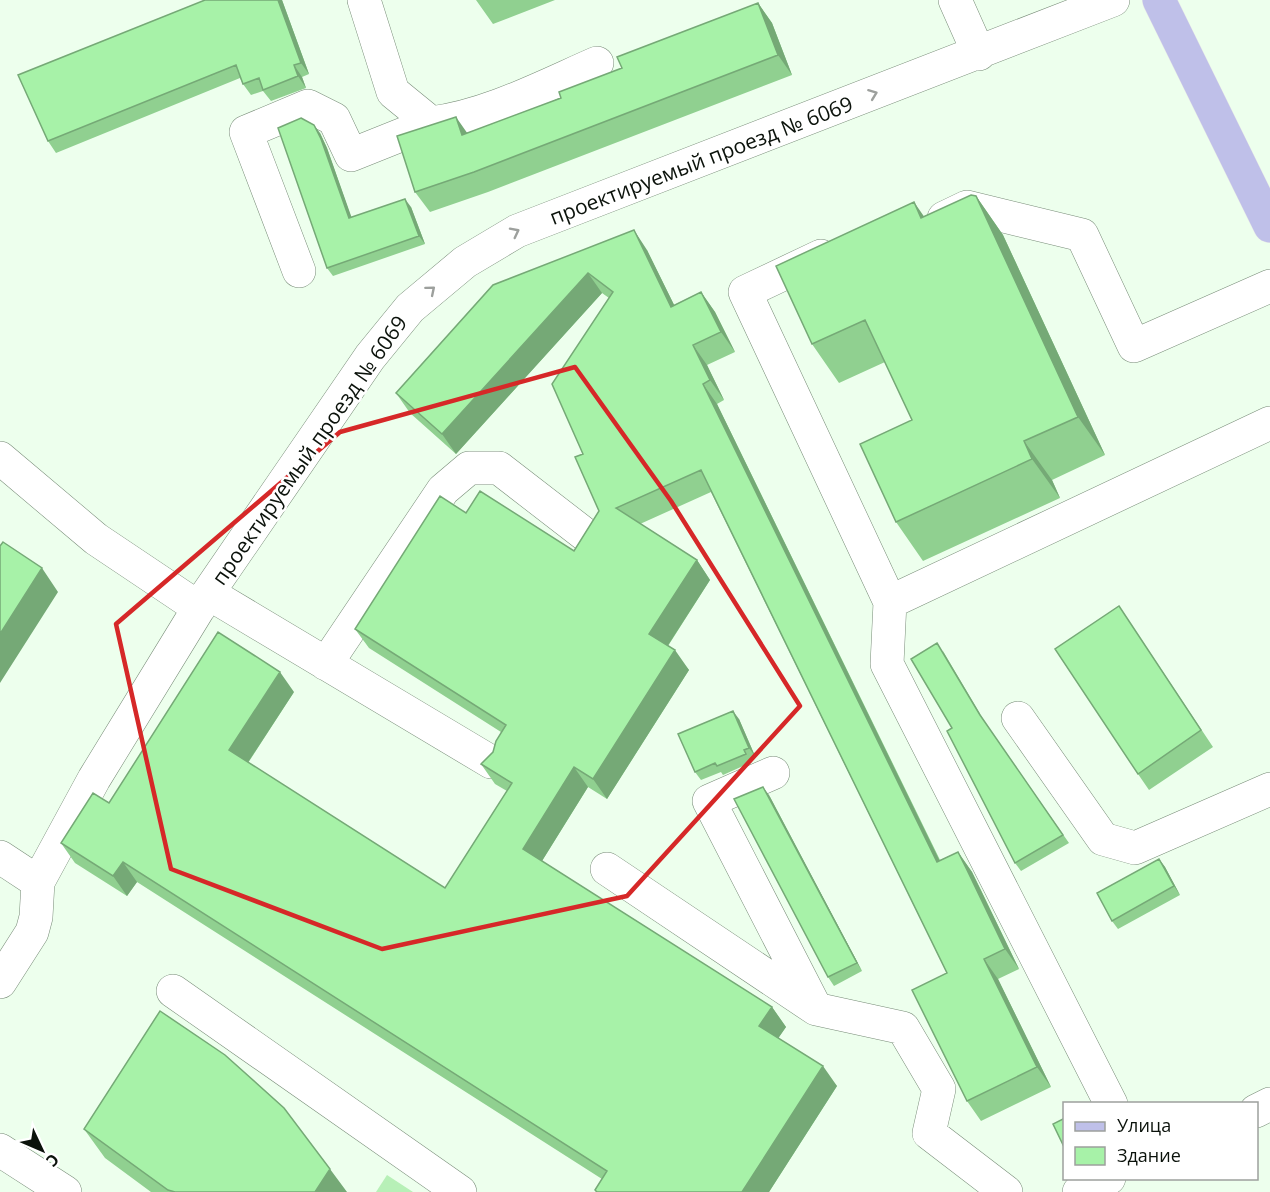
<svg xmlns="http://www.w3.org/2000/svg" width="1270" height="1192" viewBox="0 0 1270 1192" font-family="'Open Sans',sans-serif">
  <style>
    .green { fill: #b7f0b7 }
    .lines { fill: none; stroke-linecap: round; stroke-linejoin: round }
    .minor-casing { stroke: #788c78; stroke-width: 34 }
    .major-casing { stroke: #e7e7e7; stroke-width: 34 }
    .minor { stroke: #fff; stroke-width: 33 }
    .major { stroke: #bfc0e9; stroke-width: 33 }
    .wall { fill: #90d090 }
    .shaded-wall { fill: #75a976 }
    .building { fill: #a7f2a8; stroke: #75a976; stroke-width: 1.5 }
    .oneway { stroke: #9da09d }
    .marked { fill: none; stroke: #d62828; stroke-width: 4.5; stroke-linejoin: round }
    .labels { text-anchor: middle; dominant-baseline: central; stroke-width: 5; stroke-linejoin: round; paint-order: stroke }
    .street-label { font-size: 21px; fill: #0b120b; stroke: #fff }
  </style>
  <rect width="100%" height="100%" fill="#edffed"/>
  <path class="green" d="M387,1175l26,17h-37z"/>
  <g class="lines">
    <g class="minor-casing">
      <path id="minor" d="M364,0l29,92 38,31c57,-7 113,-37 166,-60
        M955,0l24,54
        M944,218l23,-11 115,28 52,111 136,-60
        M821,256l-76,36 145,310 380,-179
        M299,271l-53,-139 62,-26 26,13 17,36 80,-32
        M0,458l96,81 103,69
        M208,593l283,169
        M890,602l-3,62 224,440
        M326,664l117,-174 26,-22h30l88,68
        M1018,718l85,121 32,9 135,-59
        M773,773l-64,28 106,206
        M0,857l38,25
        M607,869l209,140 87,19 36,61 -10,44 77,59
        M0,982l32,-50 4,-15 2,-35 56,-103 114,-186 162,-236 40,-49 55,-46 52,-31 596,-231
        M173,991l287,201
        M1256,1111l14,-7
        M0,1150l65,42
        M1079,1192l30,-14"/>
    </g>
    <g class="major-casing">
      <path id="major" d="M1159,0l111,226"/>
    </g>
    <use href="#minor" class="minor"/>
    <use href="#major" class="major"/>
  </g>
  <path class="wall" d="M282,0l27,74 -7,3 4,11 -35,13 -8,-10 -12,4 -8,-11 -3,-6 -184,75 -8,-12z
    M476,0h79l-62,24z
    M758,3l14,20 20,52 -304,117 -58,20 -15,-20 52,-59 94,-35z
    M320,133l7,15 24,69 60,-10 14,37 -92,32 -6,-8z
    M976,196l27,39 102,220 -53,25 8,18 -137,63 -27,-39 16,-102 -27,-58 -46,21 -27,-39 112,-127z
    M647,250l27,55 27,-13 14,20 20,40 -28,13 17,35 -7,4 223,456 18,-8 14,20 9,18 38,79 -21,10 53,108 -70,34 -14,-20 -20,-128 -236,-481 -71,32 57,36 13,20 -42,66 21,24 -82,129 -19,-12 -46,74 230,146 14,20 -8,11 59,48 -68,106h-173l-1,-2 7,-11 -465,-297 -10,14 -52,-33 -14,-20 48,-40 185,-111 -46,71 197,125 62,-97 -12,-7 -14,-20 12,-12 8,-20 -132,-84 -14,-19 111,-116 108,38 25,-40 -16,-57 26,-156 -7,-5 -146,161 -46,-41 -14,-20 97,-108z
    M1119,606l94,141 -64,43 -11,-16z
    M943,651l43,73 83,119 -48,28 -6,-8 -63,-135z
    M739,719l16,37 -5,3 2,3 -29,13 -2,-3 -20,8 -6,-8z
    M769,795l93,176 -28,15 -6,-9z
    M1159,859l6,8 15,28 -62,34 -6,-8z
    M84,1129l263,63h-196l-46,-34z"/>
  <path class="shaded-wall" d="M278,0h4l27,74 -8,-11z
    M758,3l14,20 20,52 -14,-20z
    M294,65l8,12 4,11 -8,-12z
    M456,117l14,20 -8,-2z
    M314,125l6,8 7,15 28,79 -6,-9z
    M976,196l27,39 102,220 -27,-38z
    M405,199l6,8 14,37 -6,-8z
    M914,202l27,39 -20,-23z
    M634,230l13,20 38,77 -14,-20z
    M588,273l14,20 -146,161 -14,-20z
    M701,292l14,20 20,40 -14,-20z
    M693,345l14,20 17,35 -14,-20z
    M703,384l14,20 233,478 -13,-20z
    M1024,441l28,39 8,18 -28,-39z
    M697,560l13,20 -47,73 -14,-19z
    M42,568l16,24 -58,91v-49z
    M675,650l14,20 -82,129 -14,-20z
    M280,672l14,20 -51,78 -14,-20z
    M733,711l6,8 16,37 -6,-8z
    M574,767l14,20 -51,82 -14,-20z
    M763,787l6,8 93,176 -5,-8z
    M958,852l14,20 47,97 -14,-20z
    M1159,859l6,8 15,28 -6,-9z
    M123,862l14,20 -10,14 -14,-20z
    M984,959l14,20 53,108 -14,-20z
    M772,1007l14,20 -13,19 -14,-20z
    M823,1066l14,20 -68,106h-27z
    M330,1169l17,23h-32z"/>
  <path class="building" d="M205,0h73l23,63 -7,2 4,11 -35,14 -4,-12 -16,6 -7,-19 -188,76 -30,-66z
    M758,3l20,52 -304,117 -59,20 -18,-56 59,-19 6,18 99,-37 -2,-6 63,-24 -5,-11z
    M301,118l13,7 7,14 28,79 56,-19 14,37 -92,32 -49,-140z
    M971,195l5,1 102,221 -54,24 8,18 -136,63 -36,-78 52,-24 -47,-100 -53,24 -36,-78 138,-64 7,16z
    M634,230l37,77 30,-15 20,40 -28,13 17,35 -7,4 234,478 21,-10 9,18 38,79 -21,10 53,108 -70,34 -55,-111 35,-17 -246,-503 -85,38 81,52 -48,74 26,16 -82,129 -19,-12 -51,82 249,158 -13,19 64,40 -81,126h-145l-2,-2 12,-19 -484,-309 -10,14 -52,-33 32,-50 16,10 109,-171 62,40 -51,78 216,138 67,-105 -31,-19 12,-12 3,-11 10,-16 -151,-96 85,-133 26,17 14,-22 94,60 25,-40 -24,-54 8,-3 -31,-70 61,-92 -25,-19 -146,161 -46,-41 97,-108z
    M3,542l39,26 -42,66v-88z
    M1119,606l82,124 -63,44 -83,-125z
    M937,643l43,72 83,120 -48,28 -68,-132 5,-3 -41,-69z
    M733,711l16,37 -5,2 2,4 -29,12 -2,-3 -20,9 -17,-38z
    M763,787l94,176 -29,14 -94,-178z
    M1159,859l15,27 -62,35 -15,-28z
    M160,1011l65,44 59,53 46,61 -15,23h-140l-7,-2 -84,-61z
    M1065,1118v31l-12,-25z"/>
  <defs><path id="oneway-chevron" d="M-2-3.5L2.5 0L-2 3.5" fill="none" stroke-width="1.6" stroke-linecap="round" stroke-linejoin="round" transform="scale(1.5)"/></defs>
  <g class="oneway">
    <use href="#oneway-chevron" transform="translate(873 94) rotate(-21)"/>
    <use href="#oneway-chevron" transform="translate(515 232) rotate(-27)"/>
    <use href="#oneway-chevron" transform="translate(431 290) rotate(-40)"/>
  </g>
  <path class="marked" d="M575,367l96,134 129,205 -173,190 -245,53 -211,-80 -55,-245 224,-192z"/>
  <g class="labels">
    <g class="street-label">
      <text transform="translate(701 160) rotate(-21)">проектируемый проезд № 6069</text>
      <text transform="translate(309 450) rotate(-55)">проектируемый проезд № 6069</text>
    </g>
  </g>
  <rect x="1063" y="1102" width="195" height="78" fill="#ffffff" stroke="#9da09d" stroke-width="1.5"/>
  <rect x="1075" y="1122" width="30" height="9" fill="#bfc0e9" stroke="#9da09d" stroke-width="1.5"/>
  <text x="1117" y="1132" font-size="18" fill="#0b120b">Улица</text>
  <rect x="1075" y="1147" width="30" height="18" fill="#a7f2a8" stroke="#9da09d" stroke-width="1.5"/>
  <text x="1117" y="1162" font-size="18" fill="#0b120b">Здание</text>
  <g transform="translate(42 1150) rotate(134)" stroke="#ffffff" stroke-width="4.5" paint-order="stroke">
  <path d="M0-4.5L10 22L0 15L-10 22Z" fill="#0b120b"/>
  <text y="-9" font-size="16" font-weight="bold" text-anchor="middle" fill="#0b120b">С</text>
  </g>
</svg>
